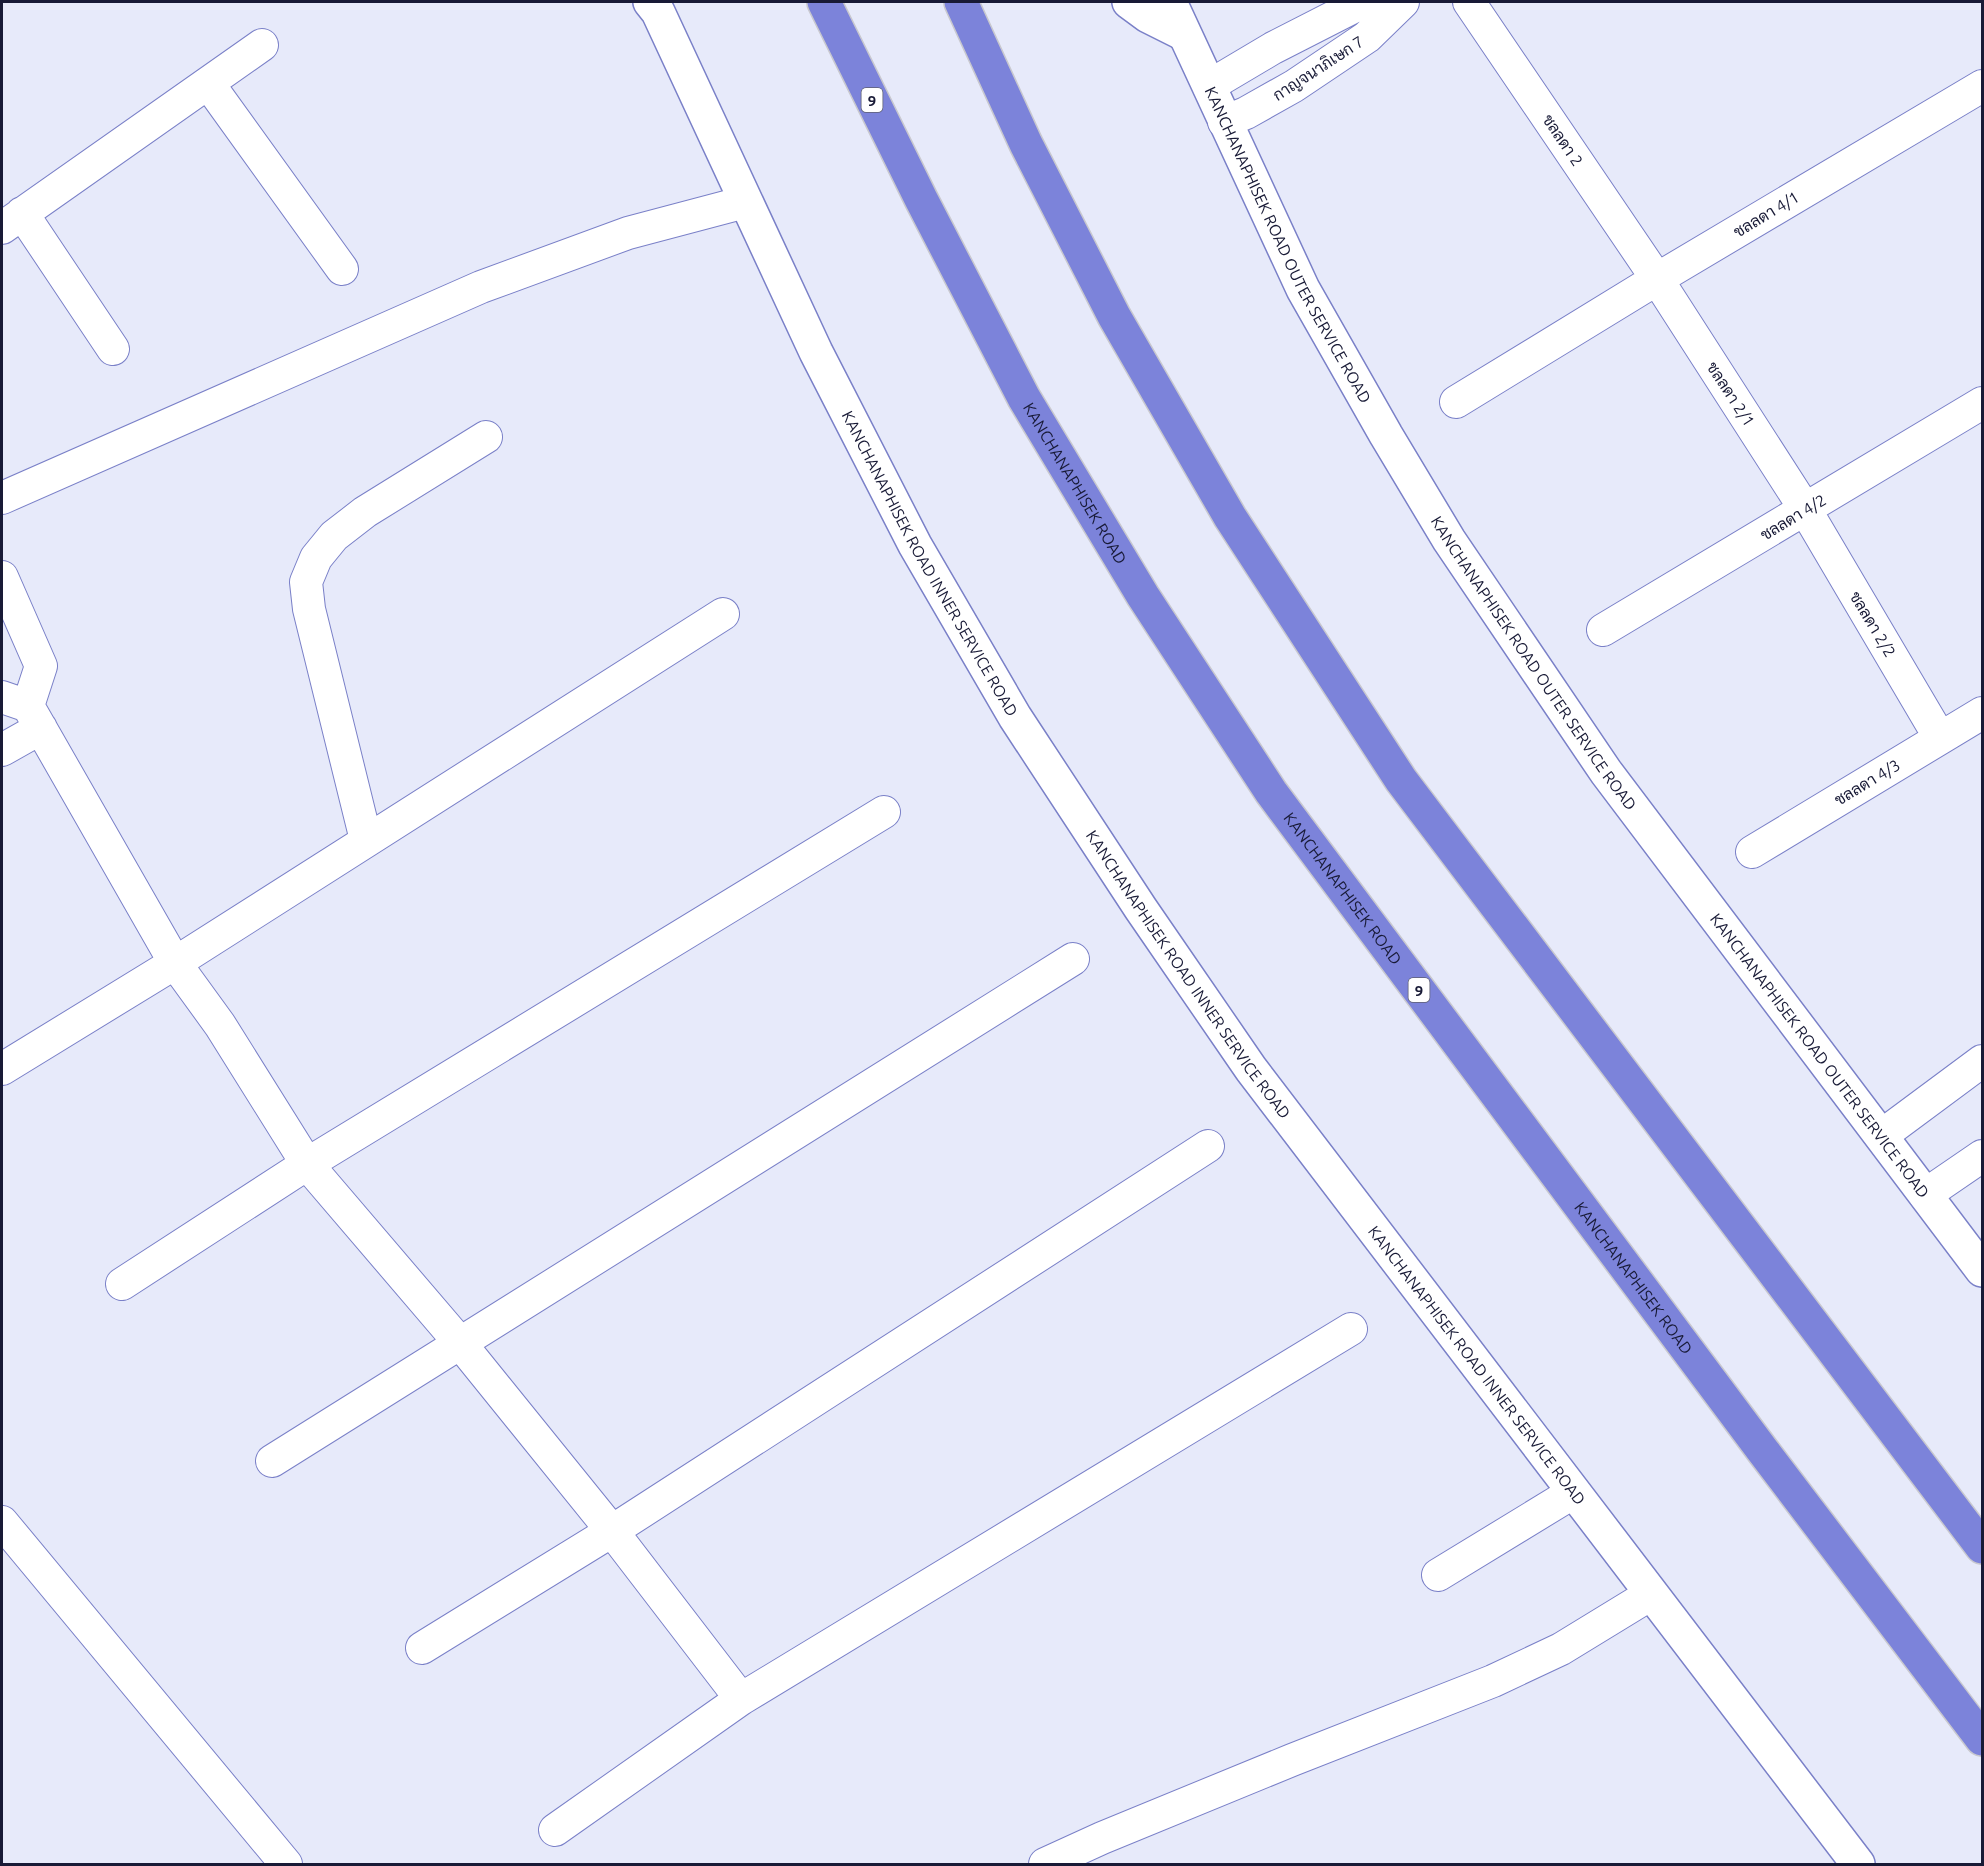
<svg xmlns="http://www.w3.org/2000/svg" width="1984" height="1866" viewBox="0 0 1984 1866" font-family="Ubuntu,Sarabun,sans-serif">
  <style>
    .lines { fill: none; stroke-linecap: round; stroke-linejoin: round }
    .minor-casing { stroke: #7a80c8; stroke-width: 34 }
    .secondary-casing { stroke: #7a80c8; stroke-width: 36 }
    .motorway-casing { stroke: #c8c8cf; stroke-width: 36 }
    .minor { stroke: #fff; stroke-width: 32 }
    .secondary { stroke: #fff; stroke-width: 33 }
    .motorway { stroke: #7c83da; stroke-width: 33 }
    .labels { text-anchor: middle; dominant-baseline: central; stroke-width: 6; stroke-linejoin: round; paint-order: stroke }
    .shield { fill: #fff; stroke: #5d5f72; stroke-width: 1.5 }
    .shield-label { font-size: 15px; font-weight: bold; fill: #181a36 }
    .street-label { font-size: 16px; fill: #181a36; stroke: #fff }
  </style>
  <rect width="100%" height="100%" fill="#e7eafa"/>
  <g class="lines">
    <g class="minor-casing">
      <path id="minor" d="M1469,2l188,277 148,230 135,229
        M208,83l134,186
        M1209,86l64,-38 90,-46
        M1224,122l22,-9 48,-27 73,-49 36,-35
        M22,213l91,136
        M2,228l260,-183
        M1456,402l201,-123 325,-193
        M2,498l479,-211 147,-54 117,-31
        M2,577l39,89 -13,40 -26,-9
        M1603,630l379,-227
        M28,706l147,257 45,62 87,139 153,179 152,188 129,168
        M2,750l39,-22
        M366,840l-57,-231 -3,-27 10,-24 18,-22 31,-24 121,-75
        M1752,852l230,-139
        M2,1069l173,-106 548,-349
        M1881,1136l101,-75
        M1925,1195l57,-39
        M122,1284l185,-120 577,-352
        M272,1461l801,-502
        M2,1522l284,342
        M1438,1575l136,-83
        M422,1648l190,-117 596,-385
        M555,1830l186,-131 610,-370
        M1045,1864l57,-26 190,-78 201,-79 68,-32 90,-55"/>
    </g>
    <g class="secondary-casing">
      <g id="secondary">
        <path id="s1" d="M650,2l8,10 158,340 99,193 100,172 126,192 110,160 607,795"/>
        <path d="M1129,2l19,14 36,18"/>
        <path id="s2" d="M1170,2l133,287 83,146 63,105 157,232 376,498"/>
      </g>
    </g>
    <g class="motorway-casing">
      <g id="motorway">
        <path id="s3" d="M824,2l97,197 103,199 119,198 128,196 492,659 219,288"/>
        <path d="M961,2l65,142 88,172 116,201 171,263 581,767"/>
      </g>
    </g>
    <use href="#minor" class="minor"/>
    <use href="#secondary" class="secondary"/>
    <use href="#motorway" class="motorway"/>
  </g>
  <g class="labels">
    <g class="shield">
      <rect x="861.5" y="88" width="21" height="24" rx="4.5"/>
      <rect x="1408.5" y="978" width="21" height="24" rx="4.5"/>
    </g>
    <g class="shield-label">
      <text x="872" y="100">9</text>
      <text x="1419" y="990">9</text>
    </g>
    <g class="street-label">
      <text transform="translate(1318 68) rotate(-33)">กาญจนาภิเษก 7</text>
      <text transform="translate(1563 140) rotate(56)">ชลลดา 2</text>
      <text transform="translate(1766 214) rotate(-31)">ชลลดา 4/1</text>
      <text stroke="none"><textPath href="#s2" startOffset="270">KANCHANAPHISEK ROAD OUTER SERVICE ROAD</textPath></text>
      <text transform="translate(1731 394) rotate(57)">ชลลดา 2/1</text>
      <text stroke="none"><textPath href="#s3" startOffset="543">KANCHANAPHISEK ROAD</textPath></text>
      <text transform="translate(1793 517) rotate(-31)">ชลลดา 4/2</text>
      <text stroke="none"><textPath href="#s1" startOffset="628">KANCHANAPHISEK ROAD INNER SERVICE ROAD</textPath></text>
      <text transform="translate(1873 624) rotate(59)">ชลลดา 2/2</text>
      <text stroke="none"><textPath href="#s2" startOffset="756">KANCHANAPHISEK ROAD OUTER SERVICE ROAD</textPath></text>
      <text transform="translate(1867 782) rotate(-31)">ชลลดา 4/3</text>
      <text stroke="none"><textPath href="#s3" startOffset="1029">KANCHANAPHISEK ROAD</textPath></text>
      <text stroke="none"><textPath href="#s1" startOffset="1114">KANCHANAPHISEK ROAD INNER SERVICE ROAD</textPath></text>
      <text stroke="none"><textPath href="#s2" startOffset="1242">KANCHANAPHISEK ROAD OUTER SERVICE ROAD</textPath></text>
      <text stroke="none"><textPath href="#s3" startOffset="1515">KANCHANAPHISEK ROAD</textPath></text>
      <text stroke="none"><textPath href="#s1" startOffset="1600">KANCHANAPHISEK ROAD INNER SERVICE ROAD</textPath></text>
    </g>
  </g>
  <rect width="1984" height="1866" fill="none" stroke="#181a36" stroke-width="6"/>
</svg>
